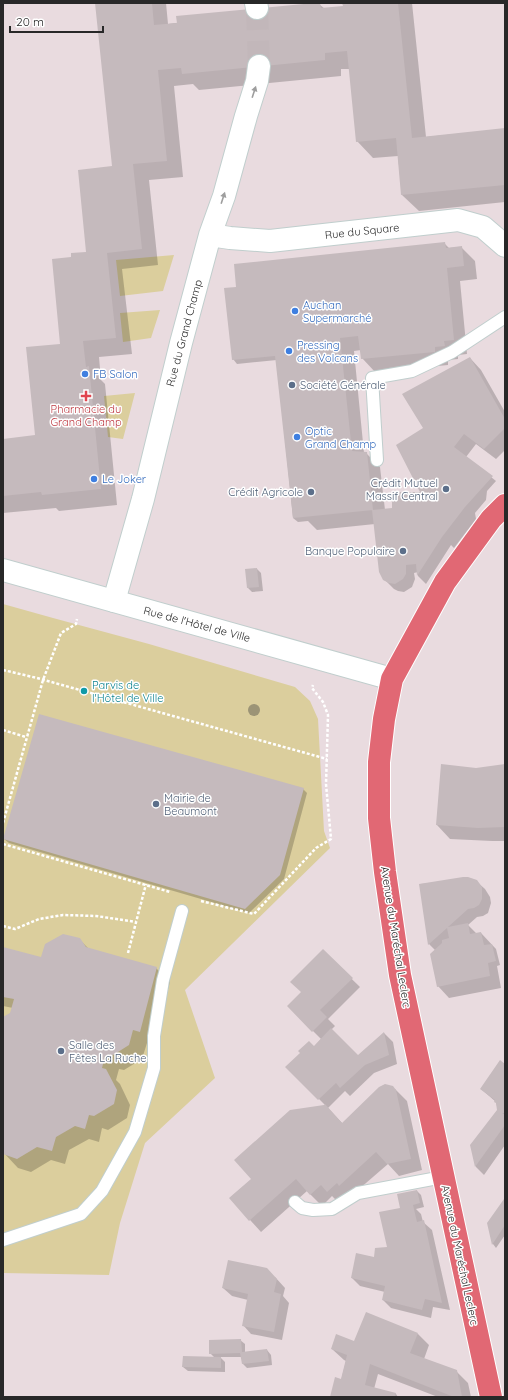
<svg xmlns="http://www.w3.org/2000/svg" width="508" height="1400" viewBox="0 0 508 1400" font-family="Quicksand,sans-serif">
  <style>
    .green { fill: #dbce9d }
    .shadow { fill: #0003 }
    .building { fill: #c5babd }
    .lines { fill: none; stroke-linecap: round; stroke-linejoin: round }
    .street-tunnel { stroke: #c2b7ba; stroke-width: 22; stroke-dasharray: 22 11; stroke-linecap: butt }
    .lane-casing { stroke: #c0cecd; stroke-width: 14 }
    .street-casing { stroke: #c0cecd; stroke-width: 24 }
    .secondary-casing { stroke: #c0cecd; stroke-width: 24 }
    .primary-casing { stroke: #fff; stroke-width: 24 }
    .path { stroke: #fff; stroke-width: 2.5; stroke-dasharray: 3 2; stroke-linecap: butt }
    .lane { stroke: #fff; stroke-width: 12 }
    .street { stroke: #fff; stroke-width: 22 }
    .secondary { stroke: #fff; stroke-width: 22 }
    .primary { stroke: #e16874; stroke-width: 22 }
    .tree { fill: #9c9476 }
    .oneway { fill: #9e9e9e }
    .shop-dot { fill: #3f7fe0; stroke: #fff; stroke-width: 1.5 }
    .service-dot { fill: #5c6f8a; stroke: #fff; stroke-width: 1.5 }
    .health-dot { fill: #e0444e; stroke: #fff; stroke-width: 1.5 }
    .culture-dot { fill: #0f9aa8; stroke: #fff; stroke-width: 1.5 }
    .labels { text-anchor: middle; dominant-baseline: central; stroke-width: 3; stroke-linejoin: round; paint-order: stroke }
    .street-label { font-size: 11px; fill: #282828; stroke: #fff }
    .shop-label { font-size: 11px; fill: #366cbe; stroke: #fff; text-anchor: start }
    .service-label { font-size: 11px; fill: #4e5e75; stroke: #fff; text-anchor: start }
    .health-label { font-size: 11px; fill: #be3a42; stroke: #fff }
    .culture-label { font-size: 11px; fill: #0d838f; stroke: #fff; text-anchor: start }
  </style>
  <rect width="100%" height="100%" fill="#e9dbdf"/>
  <path class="green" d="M174,255l-11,36 -43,5 -4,-36z
    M160,310l-9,28 -28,4 -3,-29z
    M135,393l-12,46 -15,-2 -4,-41z
    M3,604l50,14 96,26 146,43 15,14 8,18 6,112 6,17 -145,142 30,88 -70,65 -25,80 -11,52 -106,-2z"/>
  <path class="shadow" d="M96,3h70l2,21 151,-20 6,5 19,-2 -1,-4h69l14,134 79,-8v73l-86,9 -17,-16 -4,-39 -25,2 -16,-17 -7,-72h-9v7l-142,14 -6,-6 -19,2 9,91 -34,3 9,85 -36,4 10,85 -33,3 2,23 4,4 12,121 -58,6 -3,-3 -53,5v-73l33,-4 25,-92 11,-86 15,-5 26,-86z
    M444,243l5,5 12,-1 14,14 2,18 -17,2 7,73 -9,1v4l-10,1v5l-73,7 -13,-14 -1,-8 -7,1 10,102h2l14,14 5,43 8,-1 30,-13 2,-67 45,-71 11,12 24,42v38l-9,9 -20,-15 -10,13 30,24 -9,10 -1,9 -11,13 1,6 -22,29 -3,-3 -25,39 -8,-8v-4l-4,1 1,6 -3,8 -8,5 -6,-1 -4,-2 -9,-9 -10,-56 -58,6 -9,-9 -10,1 -5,-4 -16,-158 -40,4 -4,-5 2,-71z
    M257,569l4,4 2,18 -11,1 -4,-4z
    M505,765v76h-13l-42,-2 -13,-14z
    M303,789l4,4 -23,86 -35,34 -240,-70 -5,-4z
    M476,881l9,8 5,8 1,6 -3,10 -5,3 -6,1 -9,8 9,9 4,-1 15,16 4,16 -3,1 4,22 -52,10 -11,-12 -2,-35 -7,-7 -9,-60z
    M79,939l10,10 67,19 14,14 -17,63 -6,-2 -5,16 -18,11 -5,-1 -3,11 4,4 10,21 -3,13 -19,12 -6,-2 -3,14 -10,-3 -20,11 -4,14 -14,-4 -20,12 -13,-4 -15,-16v-134l8,-5 2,-5 -10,-2v-58l39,10z
    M323,951l37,36 -32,32 7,7 -4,4 27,27 26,-24 9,9 4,22 -23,9 -24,23 -5,-5 -17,17 15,16 52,-35 12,12 15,69 -23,6 -11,-12 -37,32 -12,7 -7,-7 -10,10 -15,-15 -46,41 -31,-34 22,-19 74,-73 -39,-39 27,-20 7,-8 -33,-33 14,-14z
    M505,1065v80l-21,30 -8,-8 -5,-21 27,-36 -2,-8 -15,-13z
    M417,1191l4,4 3,12 -8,2 5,5 2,8 9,8 18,80 -17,-3 -2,11 -40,-10 -8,-8 2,-8 -25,-6 -8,-8 36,-30 13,-40z
    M505,1201v34l-9,13 -3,-4 -5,-21z
    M275,1277l10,11 -2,8 6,7 -7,37 -31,-6 -8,-9 5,-25 -16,-4 -9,-8z
    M418,1334l11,11 -5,14 32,12 12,12 3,14h-33l-60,-23 -4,15 22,5 2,3h-67l10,-16 5,-20 -2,-1 -12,-11 23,-6z
    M240,1340l5,4v9l22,-3 4,5 1,10 -25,3 -4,-4 -1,-7h-22l5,5v10l-37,-1 -5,-4 32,-9 -5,-5z"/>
  <path class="building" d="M95,3h57l2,22 23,-2 -1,-7 138,-13h6l1,5 22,-2 -1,-3h56l14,135 93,-10v57l-104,10 -5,-57 -40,4 -9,-91 -22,2v7l-143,14 -1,-6 -23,2 9,91 -34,3 9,85 -35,4 9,85 -33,3 3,26 3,-1 12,123 -59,6 -1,-3 -38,4v-57l32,-4 -9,-88 34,-3 -8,-85 19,-2v-4l15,-1 -8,-82 34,-4z
    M445,242l1,6 16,-2 2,20 -17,2 7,72 -10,1 1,5 -10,1v5l-74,7 -3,-23 -18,2 12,113 15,1 6,58 -80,8 -18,-162 -43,4 -8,-72 12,-1 -2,-23z
    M470,357l35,62v9l-21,21 -20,-15 -10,13 39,29 -28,31 -23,30 -25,39 -1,-12 -10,1v9l-3,5 -8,5 -6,-1 -6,-3 -4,-8 -7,-62 20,-2v-10l6,-1 -1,-5h23l-24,-47 27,-17 -21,-34z
    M257,568l2,19 -12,1 -2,-19z
    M39,714l265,74 -24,87 -35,34 -242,-70z
    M441,764l35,4 29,-4v63l-27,1 -42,-3z
    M463,877h5l9,3 5,7v12l-3,6 -5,3 -6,1 -20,18 20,-4 2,11 11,-2 3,13 8,-1 4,17 -8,2 2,13 -53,11 -7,-33 12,-11v-3l7,-2 -2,-10 -19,17 -9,-61z
    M63,934l17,4 6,9 71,20 -17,65 -7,-2 -4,15 -19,12 -5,-1 -3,12 4,1 11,21 -3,14 -20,12 -5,-1 -4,14 -10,-3 -19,11 -4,14 -15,-4 -20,12 -14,-5v-137l7,-4 4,-14 -11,-2v-50l38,10 4,-13z
    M323,949l30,29 -33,32 7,7 -15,15 -25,-26 14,-14 -11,-10z
    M331,1028l27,27 26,-23 5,23 -24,10 -25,23 -4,-5 -18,17 -33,-33 15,-14 -2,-2 11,-10 5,5z
    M500,1060l5,4v49h-3l3,2v10l-30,42 -5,-22 27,-35 -1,-7 -2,-1 1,-2 -15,-11z
    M385,1084l8,2 3,4 15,69 -24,5 -11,-12 -37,34 -2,-3 -10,9 -6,-7 -11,10 -14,-16 -47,42 -20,-23 22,-19 -17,-19 56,-50 34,-5 1,-1 17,19 37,-36z
    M417,1190l3,13 -7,2 4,17 7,-2 18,83 -17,-4 -3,11 -40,-10 3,-14 -34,-8 5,-25 18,4 1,-9 12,-1 -8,-35 21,-4 -3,-14z
    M504,1199l1,1v25l-13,20 -5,-22z
    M228,1260l39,8 10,11 -3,13 7,2 -7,38 -32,-6 6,-32 -26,-6z
    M366,1312l52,21 -8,20 47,17 5,27h-8l-84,-33 -5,21 31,8 -1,4h-65l5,-20 6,2 6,-24 -16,-6 5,-15 18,7z
    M241,1339l1,13 25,-3 2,12 -27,3 -2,-11 -31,1v-14z
    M183,1356l38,1v11l-39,-1z"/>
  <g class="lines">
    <path class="street-tunnel" d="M257,8l2,58"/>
    <g class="lane-casing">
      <path id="lane" d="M377,460l-5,-82 40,-7 40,-19 53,-35
        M295,1202l7,6 11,2 19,-1 26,-16 85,-16
        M3,1240l78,-26 21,-23 33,-59 19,-64v-32l9,-56 19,-69"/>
    </g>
    <g class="street-casing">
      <path id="street" d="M256,3l1,5
        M210,235l20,3 40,3 188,-21 25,7 22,19
        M114,601l29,-102 38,-156 29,-108 14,-39 22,-80 11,-35 2,-15"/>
    </g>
    <g class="secondary-casing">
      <path id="secondary" d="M3,570l389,109"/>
    </g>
    <g class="primary-casing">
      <path id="primary" d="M491,1397l-91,-422 -15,-103 -6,-54v-56l5,-43 8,-40 53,-97 46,-63 14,-14"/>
    </g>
    <path class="path" d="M3,670l34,8 290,81
      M3,730l23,7
      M3,823l40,-143 18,-47 15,-9 1,-5
      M3,844l167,48
      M201,901l53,13 62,-66 15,-9 -5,-55 2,-69 -5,-13 -11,-14 1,-3
      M3,926l12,3 24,-10 24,-4 33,1 40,6
      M128,953l18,-69"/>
    <use href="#lane" class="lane"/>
    <use href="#street" class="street"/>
    <use href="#secondary" class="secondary"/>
    <use href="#primary" class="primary"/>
  </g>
  <circle class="tree" cx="254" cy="710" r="6"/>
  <defs><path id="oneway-solid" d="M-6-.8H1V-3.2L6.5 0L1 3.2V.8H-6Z"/></defs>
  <g class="oneway">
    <use href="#oneway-solid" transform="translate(254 92) rotate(-72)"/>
    <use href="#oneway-solid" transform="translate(223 198) rotate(-72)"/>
  </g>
  <g class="shop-dot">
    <circle cx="295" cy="311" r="4"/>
    <circle cx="289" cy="351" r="4"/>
    <circle cx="85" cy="374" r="4"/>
    <circle cx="297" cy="437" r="4"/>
    <circle cx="94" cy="479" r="4"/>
  </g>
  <g class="service-dot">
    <circle cx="292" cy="385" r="4"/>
    <circle cx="446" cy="489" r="4"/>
    <circle cx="311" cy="492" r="4"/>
    <circle cx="403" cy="551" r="4"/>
    <circle cx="156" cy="804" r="4"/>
    <circle cx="61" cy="1051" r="4"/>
  </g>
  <path class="health-dot" d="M84 390h4v4h4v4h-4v4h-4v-4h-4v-4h4z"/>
  <circle class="culture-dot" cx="84" cy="691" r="4"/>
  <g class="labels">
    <g class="street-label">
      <text transform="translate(362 231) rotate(-6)">Rue du Square</text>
      <text transform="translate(184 333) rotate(-75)">Rue du Grand Champ</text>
      <text transform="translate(197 624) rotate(15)">Rue de l'Hôtel de Ville</text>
      <text transform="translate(396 937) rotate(81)">Avenue du Maréchal Leclerc</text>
      <text transform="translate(460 1255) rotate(78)">Avenue du Maréchal Leclerc</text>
    </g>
    <g class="shop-label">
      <text x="303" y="305">Auchan<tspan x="303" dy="13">Supermarché</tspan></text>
      <text x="297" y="345">Pressing<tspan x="297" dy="13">des Volcans</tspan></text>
      <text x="93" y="374">FB Salon</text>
      <text x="305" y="431">Optic<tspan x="305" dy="13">Grand Champ</tspan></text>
      <text x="102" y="479">Le Joker</text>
    </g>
    <g class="service-label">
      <text x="300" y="385">Société Générale</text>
      <text x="438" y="483" text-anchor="end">Crédit Mutuel<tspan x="438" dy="13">Massif Central</tspan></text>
      <text x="303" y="492" text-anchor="end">Crédit Agricole</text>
      <text x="395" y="551" text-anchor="end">Banque Populaire</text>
      <text x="164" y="798">Mairie de<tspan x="164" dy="13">Beaumont</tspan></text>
      <text x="69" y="1045">Salle des<tspan x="69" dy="13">Fêtes La Ruche</tspan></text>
    </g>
    <g class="health-label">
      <text x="86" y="409">Pharmacie du<tspan x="86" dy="13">Grand Champ</tspan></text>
    </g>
    <g class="culture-label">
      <text x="92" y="685">Parvis de<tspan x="92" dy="13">l'Hôtel de Ville</tspan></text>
    </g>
  </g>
  <rect width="508" height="1400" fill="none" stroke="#282828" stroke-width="8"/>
  <path d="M10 26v6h93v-6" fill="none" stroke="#282828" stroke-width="2"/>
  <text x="16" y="26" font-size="12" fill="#282828" stroke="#ffffff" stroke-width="3" paint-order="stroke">20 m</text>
</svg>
